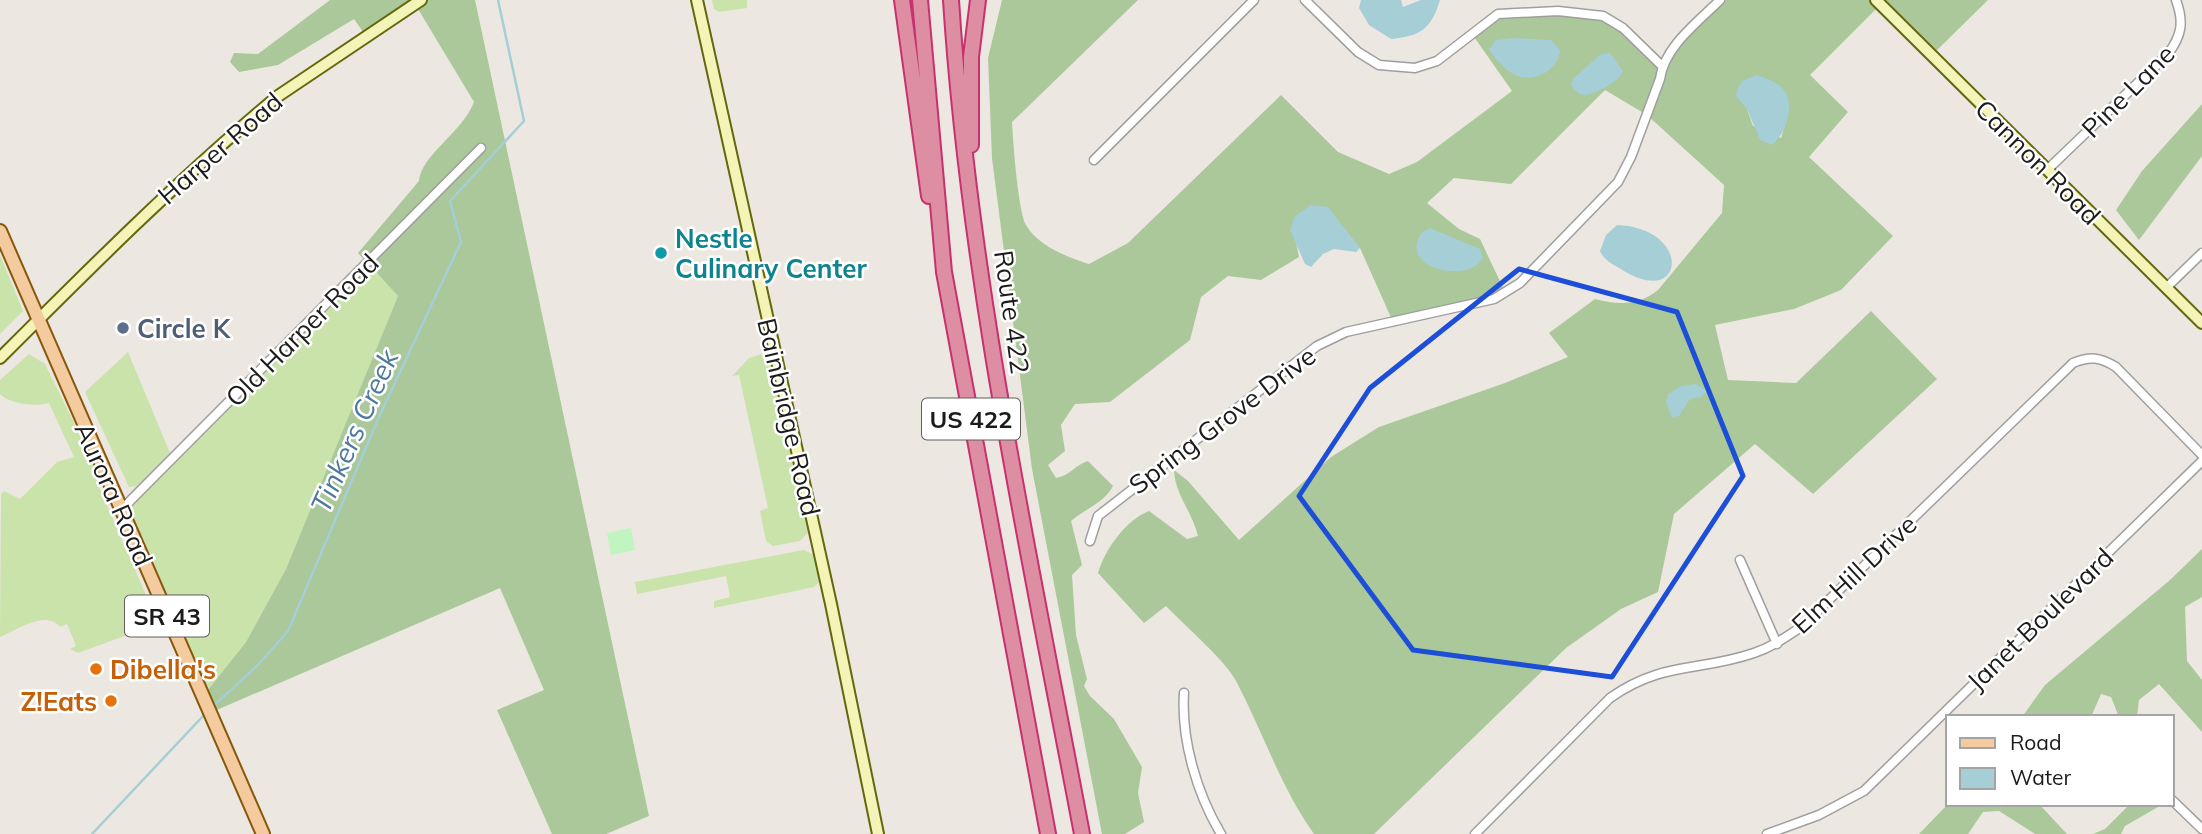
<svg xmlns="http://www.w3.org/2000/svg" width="2202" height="834" viewBox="0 0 2202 834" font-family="Mulish,sans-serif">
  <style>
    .grass { fill: #cae3aa }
    .forest { fill: #aac899; fill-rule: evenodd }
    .park { fill: #c0f4c1 }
    .water { fill: #a5ced7 }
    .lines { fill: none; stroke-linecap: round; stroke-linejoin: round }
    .stream { stroke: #a5ced7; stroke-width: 2.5 }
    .street-casing { stroke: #9f9f9f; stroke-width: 11 }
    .secondary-casing { stroke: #63680d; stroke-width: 14 }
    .primary-casing { stroke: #87570b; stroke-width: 16 }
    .highway-casing { stroke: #c8316d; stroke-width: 18 }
    .street { stroke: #fff; stroke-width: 8 }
    .secondary { stroke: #f4f3b8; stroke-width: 10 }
    .primary { stroke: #f4ca9f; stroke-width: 12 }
    .highway { stroke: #de8ea2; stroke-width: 14 }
    .marked { fill: none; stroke: #1d4ed8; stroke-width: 5; stroke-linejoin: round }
    .culture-dot { fill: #0f9aa8; stroke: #fff; stroke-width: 2.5 }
    .service-dot { fill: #5c6f8a; stroke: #fff; stroke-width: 2.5 }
    .food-dot { fill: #e8710a; stroke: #fff; stroke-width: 2.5 }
    .labels { text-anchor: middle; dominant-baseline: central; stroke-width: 5; stroke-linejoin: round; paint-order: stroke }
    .shield { fill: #fff; stroke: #5f5f5f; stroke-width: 2 }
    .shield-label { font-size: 24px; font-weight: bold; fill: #1b1b1b }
    .street-label { font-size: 26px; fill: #1b1b1b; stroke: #fff }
    .culture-label { font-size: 26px; font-weight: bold; fill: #0d838f; stroke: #fff; text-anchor: start }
    .service-label { font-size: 26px; font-weight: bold; fill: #4e5e75; stroke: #fff; text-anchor: start }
    .food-label { font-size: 26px; font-weight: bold; fill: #c56008; stroke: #fff; text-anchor: start }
    .water-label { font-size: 28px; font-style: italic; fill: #4d799c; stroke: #fff }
  </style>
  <rect width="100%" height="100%" fill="#ece8e1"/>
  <path class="grass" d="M712,0h35v8l-28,4 -5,-3z
    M0,255l23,56 -23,23z
    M368,265l30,31 -112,273 -40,73 -42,53 -84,-184z
    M128,352l42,101 -33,33 -8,1 -44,-95z
    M29,354l16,10 48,97 6,26 57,131 -2,7 -76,28 -8,-4 6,-3 -9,-22 -7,3c-14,-18 -43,3 -60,10l1,-143 3,-3 16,8 37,-37 17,-5 -25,-54c-12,4 -40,1 -49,-9v-14z
    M762,354l14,5 38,167 -14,15 -27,5 -7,-5 -6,-30 8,-3 -29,-133 -7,1 17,-18z
    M804,550l10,5 5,27 -5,5 -100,21v-7l16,-4 -4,-21 -89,18 -2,-12z"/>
  <path class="forest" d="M330,0h145l174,816 -43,18h-54l-55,-124 47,-20 -44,-102 -288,124 -8,-17 42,-53 40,-73 112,-273 -40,-43 61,-72c2,-26 43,-48 55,-79l-59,-98 -49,32 -12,-17 -76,46 -39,7 -9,-10 4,-9 24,1z
    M1002,0h136l-126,122c1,19 6,89 14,103 12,21 41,32 63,39l39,-21 153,-148 57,57 51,22 28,-12 95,-71 -40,-57 26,-20 105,2 20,12 39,38 16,-24 43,-42h267l-57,56 -51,-51 -70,70 38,37 -39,45 84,79 -52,54 -47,19 -79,16 13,55 68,3 75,-72 66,68 -124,115 -58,-50 -81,70 -16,78 -37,17 -55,39 -192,186h-60c-34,-48 -51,-102 -78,-153 -11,-21 -51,-55 -70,-75l-22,17 -46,-50c7,-24 28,-53 51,-62l38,28 11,-3c-6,-25 -23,-41 -24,-66l14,11 51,59 92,-83 48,-30 126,-44 63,-26 -19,-24 46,-34c24,6 43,7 63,-9l64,-77 2,-28 -77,-70 -42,-25 -94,94 -57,-6 -27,25 32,26 21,10 25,53 -112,30 -33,-74 -64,-6 3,15 -38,23 -33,-4 -27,21 -11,43 -80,62 -35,2 -14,21 4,26 -17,14 8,13c14,-2 19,-13 32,-17l25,25c-8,16 -28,23 -42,35l11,44 -10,10 4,60 11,44 -3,7 6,10 24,23 28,48 -4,26 6,29 -19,12h-23l-70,-365 -40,-311 -4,-100zM1786,93l2,21 -7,24 -28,-12 -6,-17z
    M2202,104v52l-63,84 -23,-30 26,-39z
    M2202,549v48l-17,10 2,54 15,19v52l-43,-48 -20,16 -2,17h-18l-8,-20 -10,-3 -10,23h-69l23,-32 125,-105z
    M1948,804h91l28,30h-32l-36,-23 -16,1 -15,22h-49z
    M2130,804h27l1,3 -33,19 -4,8h-28l12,-5z"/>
  <path class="park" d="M631,528l4,22 -24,5 -4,-22z"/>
  <path class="water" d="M1361,0h40l2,7 18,-7h19c-9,30 -20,36 -49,39l-22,-14 -10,-17z
    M1515,38l36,2 9,10c-1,21 -29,35 -47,24 -9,-5 -19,-16 -24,-25l7,-9z
    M1610,53l13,18c-4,11 -27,23 -38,24 -7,0 -11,-6 -14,-10l2,-6 28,-25z
    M1757,75c10,4 24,8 29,18 8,17 -1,41 -14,52l-12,-5 -13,-31 -11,-13c2,-14 8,-17 21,-21z
    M1311,205l17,2 32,41 -4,4 -22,-3 -11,5 -12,13 -6,-3 -15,-34 5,-14z
    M1617,225c75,3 69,83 7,46 -9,-6 -19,-9 -24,-20l6,-16z
    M1430,228l50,21 3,9c-15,27 -87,10 -61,-26z
    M1696,384l12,7 -8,6 -10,2 -11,17 -7,2 -6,-15 2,-9 13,-8z"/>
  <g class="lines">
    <path class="stream" d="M212,707l46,-42 30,-34 91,-214 82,-175 -11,-41 74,-80 -26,-121
      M92,834l113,-120"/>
    <g class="street-casing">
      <path id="street" d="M1305,0l53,52 21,13 36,3 22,-7 61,-47 60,-3 45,5 20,12 39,38
        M1094,160l160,-160
        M2047,170l121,-116c14,-19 16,-32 8,-54
        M2167,287l35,-34
        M121,510l360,-362
        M1090,541l8,-25 219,-170 29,-14 148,-33 26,-16 98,-101 13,-25 29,-78c4,-32 38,-57 60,-79
        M1740,560l37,84
        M1184,693c-3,47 13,101 37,141
        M2172,800l30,29
        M1475,834l135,-136c52,-37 89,-26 144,-45 18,-6 32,-16 47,-26l272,-264c17,-7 27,-6 43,4l86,88
        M1767,834l52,-19 45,-24 338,-330"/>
    </g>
    <g class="secondary-casing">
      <path id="secondary" d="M697,0l134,604 47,230
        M1876,0l326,323
        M0,358c90,-90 180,-180 278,-262l143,-96"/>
    </g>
    <g class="primary-casing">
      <path id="primary" d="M0,231l263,603"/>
    </g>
    <g class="highway-casing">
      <path id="highway" d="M902,0l27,196
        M920,0l24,272 104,562
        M951,0c18,281 79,558 131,834
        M971,145v-88l7,-57"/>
    </g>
    <use href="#street" class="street"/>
    <use href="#secondary" class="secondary"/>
    <use href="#primary" class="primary"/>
    <use href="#highway" class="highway"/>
  </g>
  <path class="marked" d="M1519,269l158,43 66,164 -131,201 -199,-27 -114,-154 71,-108z"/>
  <circle class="culture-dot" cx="661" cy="253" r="7"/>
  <circle class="service-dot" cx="123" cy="328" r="7"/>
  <g class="food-dot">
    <circle cx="96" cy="669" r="7"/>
    <circle cx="111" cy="701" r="7"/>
  </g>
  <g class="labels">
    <g class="shield">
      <rect x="922" y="398.5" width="98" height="41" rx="5"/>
      <rect x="125" y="595.5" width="84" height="41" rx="5"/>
    </g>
    <g class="shield-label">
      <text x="971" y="419">US 422</text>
      <text x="167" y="616">SR 43</text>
    </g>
    <g class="street-label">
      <text transform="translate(2128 91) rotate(-45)">Pine Lane</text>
      <text transform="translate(220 148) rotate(-41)">Harper Road</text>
      <text transform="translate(2038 162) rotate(45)">Cannon Road</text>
      <text transform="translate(1012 312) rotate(82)">Route 422</text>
      <text transform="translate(302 330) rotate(-45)">Old Harper Road</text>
      <text transform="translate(789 417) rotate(77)">Bainbridge Road</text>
      <text transform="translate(1222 420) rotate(-37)">Spring Grove Drive</text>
      <text transform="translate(114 494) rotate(66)">Aurora Road</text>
      <text transform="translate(1854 574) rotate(-43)">Elm Hill Drive</text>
      <text transform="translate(2040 619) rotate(-44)">Janet Boulevard</text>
    </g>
    <g class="culture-label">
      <text x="675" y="238">Nestle<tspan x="675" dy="30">Culinary Center</tspan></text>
    </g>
    <g class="service-label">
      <text x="137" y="328">Circle K</text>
    </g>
    <g class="food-label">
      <text x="110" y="669">Dibella's</text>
      <text x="97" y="701" text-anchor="end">Z!Eats</text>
    </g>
    <g class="water-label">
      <text transform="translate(354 431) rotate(-66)">Tinkers Creek</text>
    </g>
  </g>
  <rect x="1946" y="715" width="228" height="91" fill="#ffffff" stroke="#a4a4a4" stroke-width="2"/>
  <rect x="1960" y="738" width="35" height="10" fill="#f4ca9f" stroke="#a4a4a4" stroke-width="2"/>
  <text x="2010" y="750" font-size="21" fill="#1b1b1b">Road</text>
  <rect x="1960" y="768" width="35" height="21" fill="#a5ced7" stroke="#a4a4a4" stroke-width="2"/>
  <text x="2010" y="785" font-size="21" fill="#1b1b1b">Water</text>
</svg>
